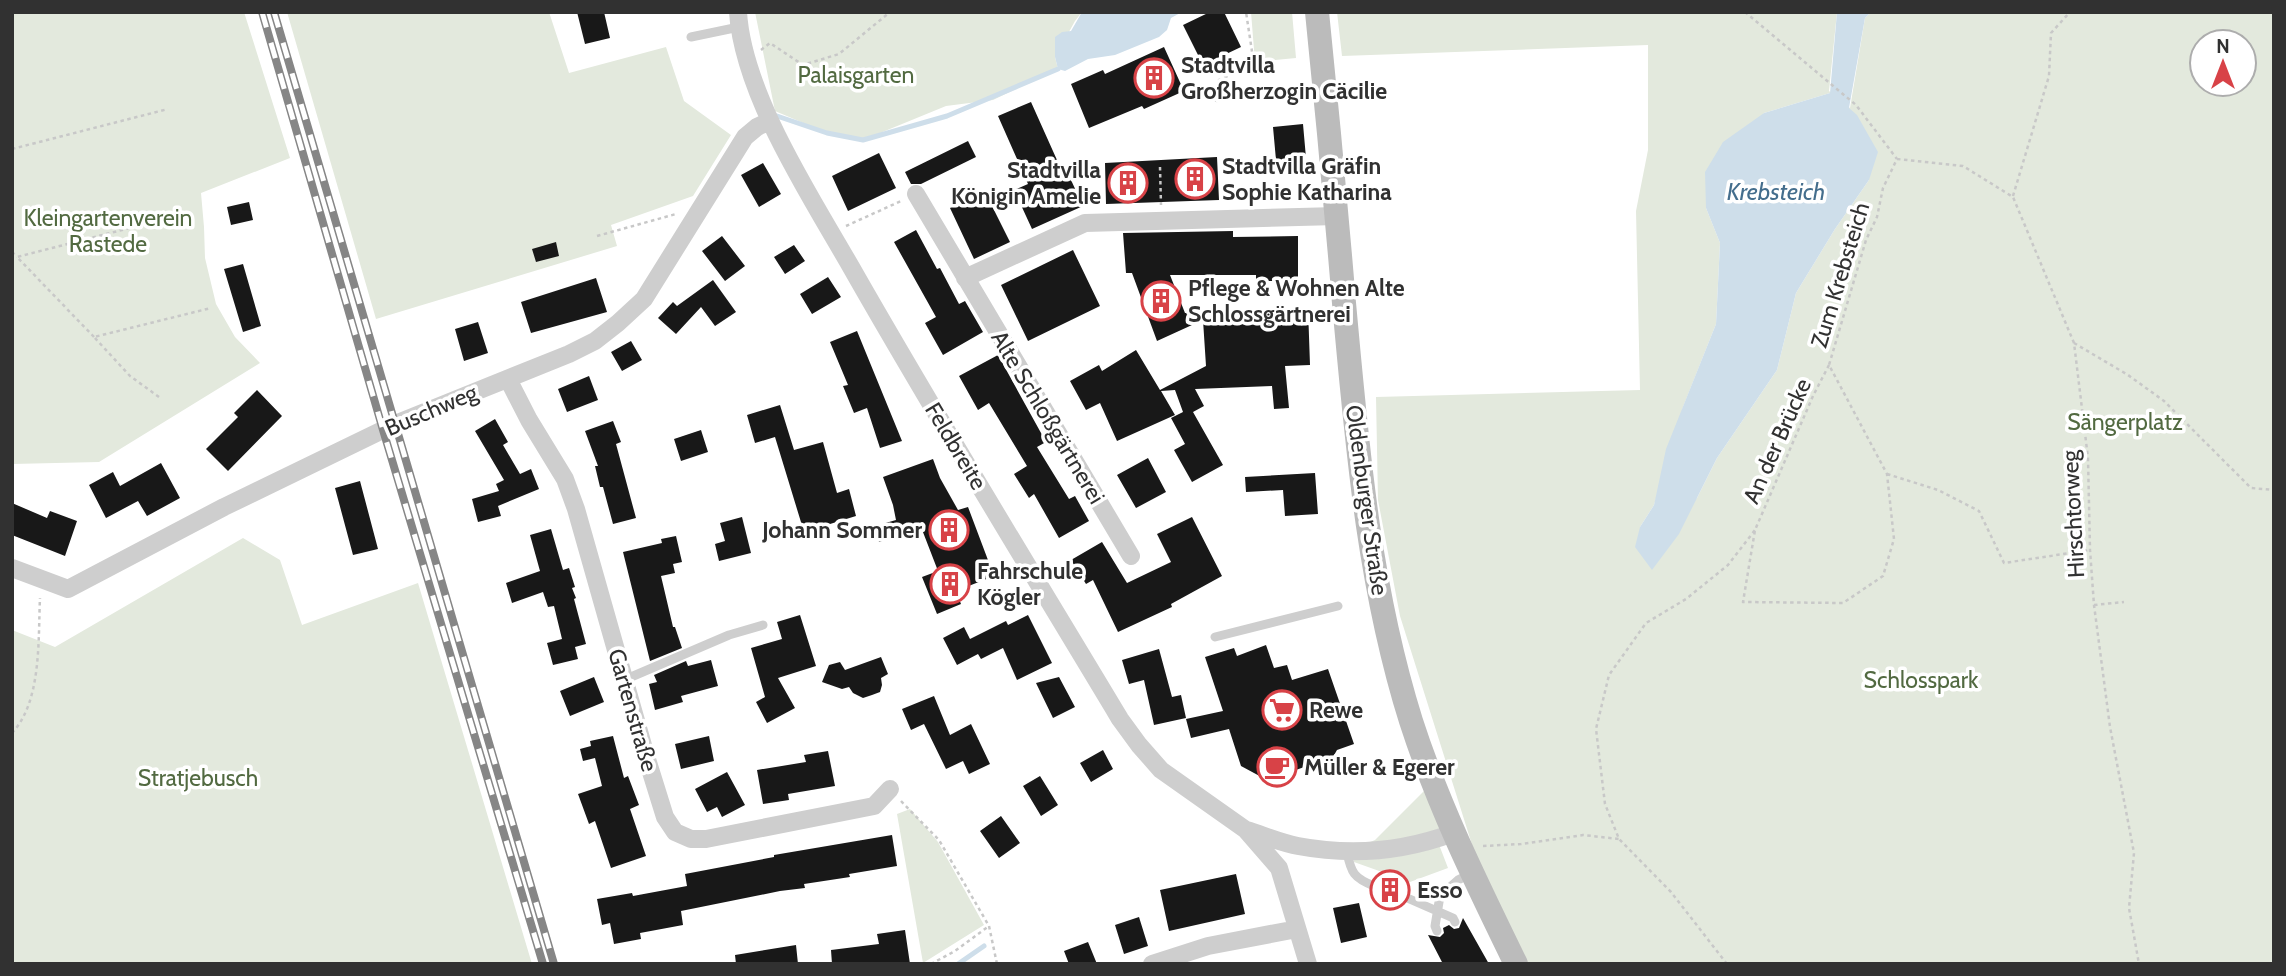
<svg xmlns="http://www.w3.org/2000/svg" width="2286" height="976" viewBox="0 0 2286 976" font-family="Cabin,sans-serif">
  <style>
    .green { fill: #e3e9dd; fill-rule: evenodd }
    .water { fill: #cedeea }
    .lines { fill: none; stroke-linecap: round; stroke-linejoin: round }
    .stream { stroke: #cedeea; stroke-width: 5 }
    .building { fill: #181818 }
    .path { stroke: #c8c8c8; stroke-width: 2.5; stroke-dasharray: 3.5 3.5; stroke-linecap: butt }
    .lane { stroke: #cecece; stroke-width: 9 }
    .street { stroke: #cecece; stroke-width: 18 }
    .secondary { stroke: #bbb; stroke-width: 24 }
    .rail-casing { stroke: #868686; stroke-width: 8 }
    .rail { stroke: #fff; stroke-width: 5; stroke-dasharray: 16; stroke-linecap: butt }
    .labels { text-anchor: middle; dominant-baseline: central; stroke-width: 7; stroke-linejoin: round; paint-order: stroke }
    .poi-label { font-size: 23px; font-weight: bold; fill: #313131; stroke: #fff; text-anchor: start }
    .park-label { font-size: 23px; fill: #526a41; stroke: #fff }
    .street-label { font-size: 23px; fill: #313131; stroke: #fff }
    .water-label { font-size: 24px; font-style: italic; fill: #446e8d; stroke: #fff }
  </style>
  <rect width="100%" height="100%" fill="#fff"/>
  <path class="green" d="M12,12h232l46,146 -89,35 3,34 1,31 11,46 19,33 25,26 -161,99 -87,2z
    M287,12h262l20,61 97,-26 18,54 47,34 -38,61 -82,29 6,21 -241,73z
    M755,12h327l-7,9 -20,36 3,12 -65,31 -47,6 -83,34 -36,-7 -52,-22z
    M1251,12h41l4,46 -41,4z
    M1337,12h500l-8,79 21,17 15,-90 6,-6h403v952h-749l-45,-94 -80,-254 -22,-116 -2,-103 264,-7 -4,-179 12,-61v-105l-306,11zM2202,42h42v42h-42zM1830,93l39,87 -34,49 -39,64 -19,77 -60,88 -20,40 -57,29 14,-22 29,-98 33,-83 4,-81 -14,-35 58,-95z
    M243,538l37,22 22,65 116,-42 114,381h-520v-334l43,17z
    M1433,782l20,51 -106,19 28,-12z
    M910,809l28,33 46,83 -61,38 -26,-149z
    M1438,842l10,26 -38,14 -56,-20 -1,-6z"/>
  <path class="water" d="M1082,12h100l-11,6 -4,12 -8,7 -44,18 -27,4 -23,12 -7,-2 -3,-12v-20l7,-5 9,-1z
    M1837,12h34l-6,6 -16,90 8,7 21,37 -9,28 -34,49 -39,64 -19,77 -60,88 -38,76 -27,36 -17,-23 5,-20 14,-22 12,-56 50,-125 4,-81 -14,-35 -1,-36 18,-30 41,-29 66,-20z"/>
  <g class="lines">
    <path class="stream" d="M774,115l53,18 36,7 84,-24 111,-47
      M958,964l26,-18"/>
  </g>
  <path class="building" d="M577,12h27l6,26 -25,6z
    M1210,12h14l17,35 -38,18 -20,-40z
    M1164,47l20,44 -40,18 -2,-3 -53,22 -18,-44 32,-14 2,4z
    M1031,102l30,67 4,-2 18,39 -51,23 -18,-39 14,-6 -30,-68z
    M1303,124l3,34 -30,2 -3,-33z
    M968,141l8,16 -55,27h-10l-6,-12z
    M879,153l17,35 -48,23 -16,-35z
    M1217,157l2,43 -113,4 -1,-41z
    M763,163l18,31 -22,13 -18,-32z
    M985,192l25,50 -36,17 -24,-51z
    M249,202l4,18 -22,5 -4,-18z
    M916,230l21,39 3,-1 19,36 6,-3 18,31 -40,23 -18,-32 11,-6 -42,-75z
    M1233,231v6l65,-1v45h-42v-6h-86l15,38 123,-5 2,57 -25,1 4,42 -15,1 -2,-23 -77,3 9,17 -11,6 30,53 -31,17 -18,-32 11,-6 -14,-26 12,-6 -8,-22 -14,1 14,24 -58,26 -17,-38 -14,7 -16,-29 29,-16 3,6 34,-21 24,40 46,-24 -3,-46 -46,21 -25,-68h-6l-3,-40z
    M722,236l23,30 -20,15 -23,-30z
    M556,242l3,14 -23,6 -4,-13z
    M794,245l11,16 -20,13 -11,-17z
    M1073,250l27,56 -72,35 -27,-56z
    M243,264l18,62 -18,6 -19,-63z
    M828,277l13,20 -29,17 -12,-20z
    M596,278l11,34 -76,21 -10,-31z
    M713,280l23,32 -21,14 -14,-19 -25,27 -18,-16 15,-16 4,4z
    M478,322l10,31 -24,8 -9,-32z
    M857,331l45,110 -22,7 -13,-40 -13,5 -11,-27 5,-1 -18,-43z
    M631,341l11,19 -20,11 -11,-19z
    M998,355l48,87 -9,5 32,52 6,-3 14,25 -30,17 -25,-44 -5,4 -15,-24 13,-8 -38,-63 -11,7 -19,-34z
    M589,376l9,24 -31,12 -9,-23z
    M257,390l25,26 -54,55 -22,-22 32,-32 -4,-4z
    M780,405l14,45 29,-8 14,51 12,-4 7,27 -52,16 -29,-95 -20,6 -8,-28z
    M495,419l13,23 -5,3 17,29 11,-5 8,20 -41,17 3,10 -23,6 -6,-23 27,-8 -3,-7 8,-4 -29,-49z
    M613,421l8,21 -5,2 20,74 -23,6 -10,-37h-3l-5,-21h3l-13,-35z
    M701,430l7,22 -27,9 -7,-22z
    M1148,458l18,34 -30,16 -19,-33z
    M933,459l7,19 18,32 10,-3 26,69 -38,15 5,13 -24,10 -15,-37 16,-6 -17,-44 -42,15 -4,-16 21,-6 -3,-15 -10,-28z
    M161,463l19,35 -33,18 -9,-15 -32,17 -17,-33 24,-13 7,14z
    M1315,473l3,41 -33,2 -2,-26 -37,2 -1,-15z
    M360,481l18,68 -25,6 -18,-67z
    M12,503l35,15 3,-7 27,10 -12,35 -53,-21z
    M742,517l9,36 -32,8 -4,-17 10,-3 -5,-18z
    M1192,517l30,59 -51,28 1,3 -54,25 -25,-52 -7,4 -15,-24 31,-18 25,41 44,-21 -14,-28z
    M551,529l12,41 6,-2 6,19 -3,1 4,10 -2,1 12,45 -11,3 3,12 -25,6 -6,-22 15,-4 -8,-33 -6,1 -5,-15 -31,11 -6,-20 34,-12 -10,-36z
    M676,536l6,26 -9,2 2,9 -14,3 12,51h2l7,21 -32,13 -27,-109 39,-9 -1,-4z
    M800,615l16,51 -38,12 17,30 -28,15 -11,-21 9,-5 -14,-49 31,-9 -5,-17z
    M1028,615l24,48 -35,17 -14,-32 -22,11 -3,-5 -21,11 -14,-27 21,-11 6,12 36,-18 2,4z
    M1266,645l8,23 13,-3 5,15 36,-11 26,75 -17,6 -4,7 -66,23 -26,-14 -12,-37 -38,9 -5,-19 37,-8 -18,-54 29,-9 3,8z
    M1159,649l13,48 9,-2 5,23 -32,7 -10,-45 -15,4 -7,-24z
    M881,657l7,17 -7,4 1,7 -2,7 -8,3 -9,3 -10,-5 -4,-6 -7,2 -20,-7 7,-17 11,-3 5,8z
    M711,660l7,26 -37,10 2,6 -28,8 -6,-26 8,-2 -3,-7 32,-14 2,5z
    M594,677l10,25 -34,14 -10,-25z
    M1059,677l16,30 -22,11 -17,-35z
    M934,696l16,39 21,-11 19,40 -21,10 -6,-13 -17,8 -22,-45 -13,6 -9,-21z
    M613,736l11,42 4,-2 11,29 -9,4 16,47 -35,12 -16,-47 -6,3 -11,-30 24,-8 -7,-28 -12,3 -3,-12 11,-3 -1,-5z
    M709,736l5,25 -33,8 -6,-25z
    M1103,750l10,19 -22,13 -11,-19z
    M828,751l7,35 -47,8 1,6 -26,4 -6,-34 49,-8 -2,-7z
    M727,772l18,33 -23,12 -5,-10 -10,5 -12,-23z
    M1040,776l18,29 -17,11 -18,-30z
    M1001,816l19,27 -21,15 -19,-27z
    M892,835l5,31 -48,8 1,3 -46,7 1,4 -25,3 -99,20 2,14 -43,8 1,6 -27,5 -4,-21 -8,2 -5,-26 35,-6 1,3 54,-10 -2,-12 89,-17v-2z
    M1236,874l9,40 -76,17 -9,-41z
    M1379,874l30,11 -2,5 -6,1 -3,4 3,10 -30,-11 10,-6 -1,-6 -3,-2z
    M1359,903l8,34 -26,6 -8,-35z
    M1139,917l9,29 -24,8 -9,-29z
    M1463,918l26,46h-46l-15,-29 12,2 4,-4 -1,-5 6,-3 5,4 5,-1z
    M905,930l5,34h-78l-1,-14 48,-6 -2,-10z
    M1088,942l9,22h-28l-5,-13z
    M796,945l2,19h-62l-1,-9z"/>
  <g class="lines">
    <path class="path" d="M1745,12l111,93 41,54
      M761,50l9,-7 33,22 36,-11 51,-42
      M1216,102l3,-22 28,-13 6,-9 -7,-46
      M12,149l156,-40
      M1897,159l66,7 50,31 61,146 14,115 2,92 4,55 16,122 24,126 -5,55 10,56
      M1160,167l1,38
      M2013,196l36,-120 2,-43 19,-21
      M846,226l55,-25
      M597,236l79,-22
      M12,252l5,5
      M94,337l-77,-80 171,-44
      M2074,343l54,32 36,26 87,87 23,2
      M1829,365l-16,31 -58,134 -12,72 100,1 40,-27 11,-37 -7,-65 -58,-109 37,-125 11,-23 6,-29 14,-29
      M159,397l-29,-21 -36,-39 117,-29
      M1887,474l51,16 41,21 25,52 86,-13
      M2094,605l30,-3
      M12,733c30,-32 26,-94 28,-135
      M901,801l38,39 50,86 8,38
      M1483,846l38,-2 62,-9 36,4
      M931,964l24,-13 34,-25
      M1727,964l-56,-72 -52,-53 -14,-35 -9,-75 13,-54 37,-52 40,-24 42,-34 27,-35"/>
    <path class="lane" d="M691,37l48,-10
      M1215,637l123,-31
      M624,680l105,-45 34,-10
      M1347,852c4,21 7,26 27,34
      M1405,897l48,21 2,4
      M1437,931l-2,-5 5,-30 18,-16 12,-6"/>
    <path class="street" d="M738,12c5,82 73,185 113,255 87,153 179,302 269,452l19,26 22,25 85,60 33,38 29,96
      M916,194l215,362
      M965,278l120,-55 252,-7
      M508,379l21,41 36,59 11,30 70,247 19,61 10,15 16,7h15l168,-33 16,-17
      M12,568l56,21 156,-82 171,-83 174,-70 26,-13 23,-18 26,-24 101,-162 12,-10 13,-6
      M1246,830c17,5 35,13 52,16 53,10 104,6 155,-13
      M1152,964l56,-18 89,-17"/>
    <path class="secondary" d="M1317,12c10,97 19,194 27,291 13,141 24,281 67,418 27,84 66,163 105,243"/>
    <g class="rail-casing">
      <path id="rail" d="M262,12l121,418 160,534
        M274,12l280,952"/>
    </g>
    <use href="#rail" class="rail"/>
  </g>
  <defs>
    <g id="building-ring" transform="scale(2.0125)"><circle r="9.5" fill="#fff" stroke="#d84247" stroke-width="1.5"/><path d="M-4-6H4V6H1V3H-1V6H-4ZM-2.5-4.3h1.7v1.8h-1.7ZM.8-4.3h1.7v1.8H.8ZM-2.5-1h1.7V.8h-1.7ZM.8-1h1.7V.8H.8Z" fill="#d84247"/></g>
    <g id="supermarket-ring" transform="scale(2.0125)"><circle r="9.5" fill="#fff" stroke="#d84247" stroke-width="1.5"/><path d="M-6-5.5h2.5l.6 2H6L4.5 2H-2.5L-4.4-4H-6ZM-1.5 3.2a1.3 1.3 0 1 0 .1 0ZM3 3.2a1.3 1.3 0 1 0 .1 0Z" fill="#d84247"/></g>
    <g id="cafe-ring" transform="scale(2.0125)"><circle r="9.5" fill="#fff" stroke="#d84247" stroke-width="1.5"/><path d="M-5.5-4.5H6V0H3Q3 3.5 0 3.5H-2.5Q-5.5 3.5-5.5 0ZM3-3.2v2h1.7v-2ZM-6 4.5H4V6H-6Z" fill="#d84247"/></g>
  </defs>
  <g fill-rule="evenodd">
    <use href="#building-ring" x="1154" y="78"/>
    <use href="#building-ring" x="1195" y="179"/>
    <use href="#building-ring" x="1128" y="183"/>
    <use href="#building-ring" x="1161" y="301"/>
    <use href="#building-ring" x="949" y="530"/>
    <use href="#building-ring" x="950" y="584"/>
    <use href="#supermarket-ring" x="1282" y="710"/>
    <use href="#cafe-ring" x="1277" y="767"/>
    <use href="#building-ring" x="1390" y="890"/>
  </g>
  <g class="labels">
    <g class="poi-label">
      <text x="1181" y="65">Stadtvilla<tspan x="1181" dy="26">Großherzogin Cäcilie</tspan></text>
      <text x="1222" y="166">Stadtvilla Gräfin<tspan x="1222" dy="26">Sophie Katharina</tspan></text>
      <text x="1101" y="170" text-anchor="end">Stadtvilla<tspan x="1101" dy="26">Königin Amelie</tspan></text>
      <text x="1188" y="288">Pflege &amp; Wohnen Alte<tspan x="1188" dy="26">Schlossgärtnerei</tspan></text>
      <text x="922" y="530" text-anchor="end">Johann Sommer</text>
      <text x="977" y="571">Fahrschule<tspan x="977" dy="26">Kögler</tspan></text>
      <text x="1309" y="710">Rewe</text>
      <text x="1304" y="767">Müller &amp; Egerer</text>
      <text x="1417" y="890">Esso</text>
    </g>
    <g class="park-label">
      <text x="856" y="75">Palaisgarten</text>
      <text x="108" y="218">Kleingartenverein<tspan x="108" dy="26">Rastede</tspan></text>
      <text x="2125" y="422">Sängerplatz</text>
      <text x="1921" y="680">Schlosspark</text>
      <text x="198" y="778">Stratjebusch</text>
    </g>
    <g class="street-label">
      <text transform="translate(1840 275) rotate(-73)">Zum Krebsteich</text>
      <text transform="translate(431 410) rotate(-23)">Buschweg</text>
      <text transform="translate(1048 417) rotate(59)">Alte Schloßgärtnerei</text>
      <text transform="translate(1777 441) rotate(-66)">An der Brücke</text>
      <text transform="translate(956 446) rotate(59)">Feldbreite</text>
      <text transform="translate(1367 500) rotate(82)">Oldenburger Straße</text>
      <text transform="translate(2073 514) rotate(-93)">Hirschtorweg</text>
      <text transform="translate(633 710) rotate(74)">Gartenstraße</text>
    </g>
    <g class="water-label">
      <text x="1776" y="191">Krebsteich</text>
    </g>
  </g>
  <rect width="2286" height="976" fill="none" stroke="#313131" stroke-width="28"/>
  <g transform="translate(2223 63)"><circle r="33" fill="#ffffff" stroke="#adadad" stroke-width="2"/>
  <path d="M0-5L12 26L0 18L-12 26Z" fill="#d84247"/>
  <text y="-10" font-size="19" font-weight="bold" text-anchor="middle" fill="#313131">N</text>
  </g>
</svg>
